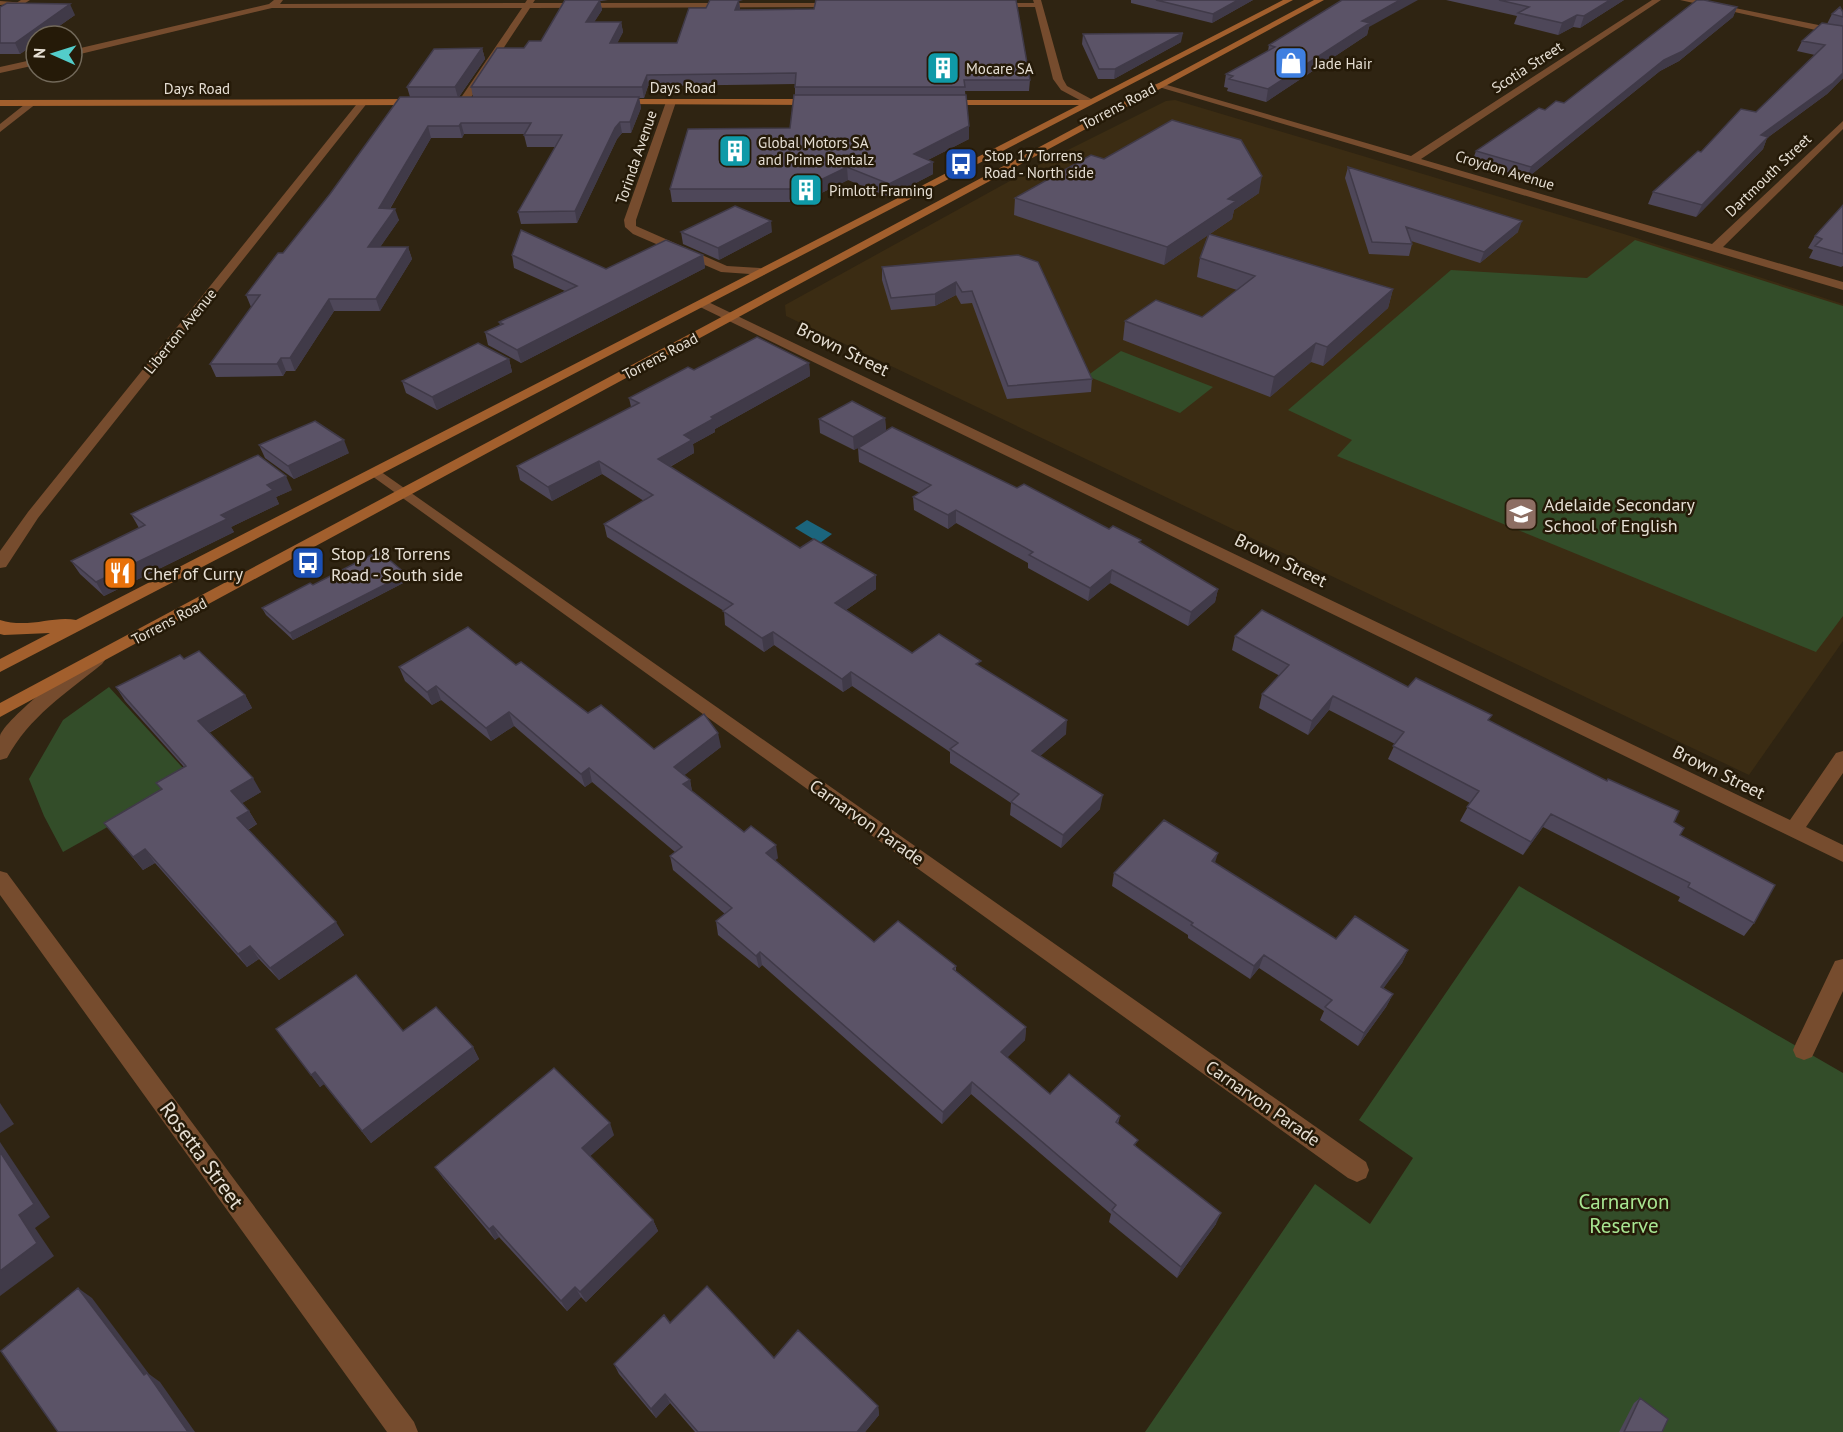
<svg xmlns="http://www.w3.org/2000/svg" width="1843" height="1432" viewBox="0 0 1843 1432" font-family="'PT Sans',sans-serif">
  <style>
    .built { fill: #3b2c13 }
    .green { fill: #334d29 }
    .water { fill: #1b657d }
    .lines { fill: none; stroke-linecap: round; stroke-linejoin: round }
    .minor { fill: #764c2e; fill-rule: evenodd }
    .tertiary { fill: #764c2e; fill-rule: evenodd }
    .secondary { fill: #a25f2d; fill-rule: evenodd }
    .wall { fill: #4e4759 }
    .shaded-wall { fill: #403a48 }
    .building { fill: #5b5367; stroke: #403a48; stroke-width: 1.5 }
    .labels { text-anchor: middle; dominant-baseline: central; stroke-width: 5; stroke-linejoin: round; paint-order: stroke }
    .far-poi-label { font-size: 15px; fill: #e6dfd4; stroke: #251a08; text-anchor: start }
    .far-street-label { font-size: 15px; fill: #e6dfd4; stroke: #251a08 }
    .street-label { font-size: 18px; fill: #e6dfd4; stroke: #251a08 }
    .poi-label { font-size: 18px; fill: #e6dfd4; stroke: #251a08; text-anchor: start }
    .near-street-label { font-size: 21px; fill: #e6dfd4; stroke: #251a08 }
    .near-park-label { font-size: 21px; fill: #a8e692; stroke: #251a08 }
  </style>
  <rect width="100%" height="100%" fill="#2f2412"/>
  <path class="built" d="M1175,100l449,134 219,70v337l-94,134 -963,-459 -1,-11 261,-144 120,-60z"/>
  <path class="green" d="M1635,240l208,66v310l-27,36 -479,-196 15,-16 -64,-30 163,-140 136,8z
    M1121,351l92,36 -33,26 -93,-37z
    M109,687l84,92 -130,73 -19,-36 -15,-37 34,-59z
    M1519,886l324,187v359h-698l170,-248 55,40 43,-66 -54,-38z"/>
  <path class="water" d="M807,520l25,14 -12,9 -25,-15z"/>
  <g class="lines">
    <path class="minor" d="M274,0h9l-3,4 245,-1 2,-3h8l-2,3h305l4,2 -4,2 -308,1 -62,94 -5,3 -5,-3 64,-94h-250l-200,48v-6l197,-46z
      M1033,0h8l22,79 4,7 26,14v4h-6l-26,-14 -8,-11 -18,-72h-41l-4,-2 4,-2h40z
      M1652,0h9l-240,159 291,85 131,-123v8l-120,118 120,35v8l-691,-205 8,-2 251,73z
      M1680,0h16l147,30v6z
      M0,1l26,2 -26,2z
      M36,59v6l-36,8v-6z
      M671,99l5,3 -40,118v6l91,40 33,2 6,4 -2,3 -43,-3 -88,-38 -8,-7 -1,-7 42,-118z
      M360,100l8,2 -330,416 -32,49 -6,1v-17l28,-39z
      M29,101l8,2 -37,29v-8z
      M702,299l1088,521 46,-67 7,-2v22l-37,54 37,18v17l-1145,-556 -2,-3z
      M377,469l989,693 3,8 -3,8 -9,4 -9,-4 -976,-702 -2,-3z
      M1843,959v32l-31,66 -8,3 -8,-3 -3,-7 3,-7 39,-82z"/>
    <path class="tertiary" d="M21,0h9l-30,19v-6z
      M96,654l6,2 3,4 -3,4c-36,29 -73,53 -95,94l-7,2c0,-7 0,-17 0,-24 4,-16 80,-77 96,-82z
      M0,871l7,2 407,549 4,10h-31l-387,-537z"/>
    <path class="secondary" d="M1283,0h10l-1293,672v-13l50,-26 -46,2 -4,-1v-14c29,9 54,-5 76,0l1003,-515h-135l-3,-1v-4h148z
      M1314,0h10l-1324,717v-14z
      M617,99h200l5,3 -5,3 -203,-1 -2,-2z
      M0,100l421,-1 5,3 -5,3 -421,1z"/>
  </g>
  <path class="wall" d="M565,0h43l-8,1 2,9 -8,12h27l2,10 -6,11h60l29,-35 4,-8h33l-4,1 1,9 290,70 -1,11h-64l4,35v13l-41,21 5,2v12l-44,23 -41,-17 -45,22h-131l-2,-13 120,-61 5,-33v-11l-147,2 -4,12h-5l2,10 -10,25h-9l-5,6 -40,84 -56,1 -3,-12 38,-65h-29l-3,-12 1,-1h-61l-2,4h-31l-41,71 9,11 -19,27h28l4,12 -32,52h-46l-39,60h-9l-3,5 -67,1 -6,-13 41,-57 -5,-12 37,-42 127,-156 -3,-10 75,-39 3,11 -26,38h14l-2,-10 53,-39 17,-7z
    M1131,0h122l-41,23 -81,-20z
    M1446,0h178l-44,28 -7,-1 -15,8 -44,-11 3,-8z
    M0,7l75,8 -30,21h-9v7l-16,11h-20z
    M1737,7l-4,10 -54,44 -19,10 -133,107 -55,-16 4,-11 69,-41 19,-7z
    M1843,12v66l-16,16 -60,44 -4,11 -67,68 -48,-13 5,-12 48,-40 55,-40 59,-57 -18,-4 5,-10 25,-17 5,-10z
    M1369,27l-2,8 -101,67 -39,-11 1,-3 -4,-1 2,-13 42,-23 1,-6z
    M1083,34l98,8 -67,37h-16l-16,-35z
    M1104,159l155,34 -25,17 -2,9 -22,15 183,55 -5,19 -65,58 -12,-4 -41,35 -147,-57 2,-19 77,-4 35,-27 -40,-13 3,-19 8,-23 -44,30 -150,-50 1,-17z
    M1348,167l170,65 -38,31 -69,-22 1,3 -3,12 -40,-2 -24,-76z
    M1843,205v61l-2,1 -32,-9 4,-8 -5,-2 7,-12z
    M681,232h91l-53,28 -36,-16z
    M512,255l94,14 97,-14 2,13 -184,95 -33,-18 -3,-13 15,-7 -1,-3 66,-31 -51,-23z
    M1018,255l74,124 -1,13 -84,7 -35,-96 -11,1 -5,-9 -21,11 -44,4 -9,-30v-13z
    M509,359l3,13 -75,38 -31,-17 -4,-12z
    M809,363l1,13 -95,53v3l-22,12 1,9 -24,14 130,81 76,27v14l-30,21 66,43 68,14 86,67 -26,22 60,53 -39,39 -51,-33 1,-12 -61,-40v-11l-98,-66 -9,6 -69,-47 -10,7 -39,-27 -1,-14 -117,-74 -3,-13 40,-23 -42,-27 -50,27 -32,-21 -3,-14 114,-59 -2,-9 65,-28z
    M885,418l1,13 255,112 77,46 -3,13 -27,24 -78,-43 -22,18 -60,-33v-5l-72,-40 -8,6 -34,-19 -1,-13 7,-4 -61,-31 -1,-14 28,-17 -32,19 -34,-17 -1,-14z
    M259,445l90,8 -55,26 -29,-21z
    M292,490l-16,7 3,7 -48,23 3,5 -130,64 -24,-22 -9,-13 68,-33 -8,-14z
    M406,574l3,6 -116,60 -27,-25 -4,-7 51,-23z
    M1235,636l173,51 81,34 185,101 6,13 74,88 -10,13 -66,-35 2,-4 -137,-70 -20,28 -63,-34 10,-18 -82,-44 7,-15 -66,-34 -21,25 -49,-27 3,-14 18,-18 -48,-26z
    M516,665l72,48 66,36 67,-2 -37,28 6,5 2,11 86,67 -3,2 99,82 82,24v5l70,56 -1,13 -18,17 43,37 70,22 -2,8 19,23 79,77 -39,54 -68,-56 2,-8 -140,-120 -29,30 -180,-159 -3,3 -41,-33 -2,-14 9,-7 -52,-44 -3,-14 5,-4 -83,-70 -7,5 -71,-61 -23,15 -50,-41 -9,5 -27,-24 -6,-14z
    M116,687l129,8 7,13 -43,25 52,59 -19,11 7,8 8,13 -9,6 96,105 -65,45 -20,-21 -12,8 -92,-104 -12,7 -39,-47 57,-34 -5,-6 28,-16 -59,-66z
    M1215,863l121,76 72,11 -6,13 -19,25 10,6 -7,13 -28,39 -38,-26 4,-9 -65,-43 -9,11 -62,-41v-3l-76,-49 2,-13z
    M276,1029l197,18 6,12 -108,84 -47,-59 -4,3z
    M614,1135l-24,21 63,64 5,11 -72,71 -5,-5 -14,14 -68,-74 -4,3 -52,-62 -8,-11z
    M670,1323l104,35 104,48 1,9 -14,17h-170l-25,-29 -14,15 -37,-44 -5,-10z
    M1640,1398l22,34h-43l15,-29z"/>
  <path class="shaded-wall" d="M600,0l2,10 -14,22 -2,-10z
    M739,0l1,10h-5z
    M1238,0h15l-41,23 1,-9z
    M1400,0h18l-49,27 -2,8 -101,67 2,-13 94,-68z
    M1610,0h14l-44,28 4,-12z
    M70,4l5,11 -30,21h-9v7l-16,11 -5,-11z
    M1737,7l-4,10 -54,44 -19,10 -133,107 4,-11 133,-107z
    M1577,15l-4,12 -15,8 4,-12z
    M621,22l2,10 -11,22 -2,-11z
    M1183,33l-2,9 -67,37 1,-10z
    M482,48l3,11 -27,39 -3,-11z
    M1843,73v5l-16,16 -60,44 -4,11 -67,68 6,-12 59,-70z
    M647,75l1,11 -4,12 -2,-11z
    M639,97l2,11 -10,25 -1,-11z
    M620,122l2,11 -5,6 -40,84 -2,-12 40,-83z
    M461,123l3,11 -2,4 -3,-12z
    M428,126l3,12 -48,82 -4,-12z
    M969,126v13l-55,28v-13z
    M933,162v12l-44,23v-13z
    M847,167l1,13 -45,22 -1,-13z
    M1262,176l-3,17 -25,17 -2,9 -68,46 3,-18 61,-48z
    M395,209l4,11 -27,39 -4,-12z
    M771,221l1,11 -53,28 -1,-12z
    M1522,221l-4,11 -38,31 4,-11z
    M408,247l4,12 -32,52 -4,-12z
    M703,255l2,13 -184,95 -4,-13z
    M956,282v13l-21,11v-12z
    M1393,289l-5,19 -65,58 4,-19z
    M329,299l5,12 -39,60 -5,-13z
    M1316,343l-5,19 -41,35 4,-20z
    M281,358l5,13 -3,5 -6,-12z
    M509,359l3,13 -75,38 -5,-13z
    M809,363l1,13 -95,53v3l-22,12 1,9 -34,19 -2,-13 26,-24 27,-18z
    M885,418l1,13 -32,19 -1,-13z
    M344,440l5,13 -55,26 -6,-13z
    M599,461l3,13 -50,27 -4,-14z
    M286,476l6,14 -16,7 3,7 -48,23 3,5 -130,64 -8,-14 125,-67 46,-30z
    M956,510v13l-8,6v-14z
    M1112,570l-2,13 -22,18 2,-13z
    M406,574l3,6 -116,60 -3,-7z
    M876,575v14l-40,28 -1,-14z
    M1218,589l-3,13 -27,24 3,-14z
    M773,632l1,13 -10,7 -2,-14z
    M851,672l1,14 -9,6 -1,-13z
    M436,686l5,14 -9,5 -5,-13z
    M245,695l7,13 -46,26 -8,-13z
    M1333,696l-4,14 -21,25 4,-14z
    M509,712l5,14 -23,15 -5,-13z
    M1067,720l-1,14 -35,30 1,-13z
    M718,733l3,14 -44,34 -3,-14z
    M589,768l3,14 -7,5 -4,-13z
    M253,778l8,14 -22,13 -8,-14z
    M690,780l2,13 -9,-9z
    M1103,795l-3,14 -39,39 2,-13z
    M249,811l8,13 -12,7 -8,-13z
    M1551,814l-8,13 -20,28 8,-13z
    M776,845l2,13 -10,8 -2,-13z
    M145,849l10,14 -12,7 -10,-13z
    M1218,853l-4,13 -2,-5z
    M336,922l8,13 -65,45 -9,-12z
    M250,946l9,13 -12,8 -9,-13z
    M1408,950l-6,13 -27,37 6,-13z
    M760,952l2,13 -3,3 -3,-12z
    M1264,955l-5,13 -9,11 4,-13z
    M1393,994l-7,13 -28,39 6,-13z
    M1026,1027l-1,13 -25,25 1,-13z
    M473,1047l6,12 -108,84 -9,-12z
    M315,1072l9,12 -4,3 -9,-12z
    M972,1082l-1,12 -29,30 1,-12z
    M0,1103l14,21 -14,9z
    M610,1123l4,12 -27,24 -5,-11z
    M0,1142l50,75 -15,11 19,28 -54,40v-25l19,-56 -19,-63z
    M1221,1213l-5,11 -39,54 4,-11z
    M653,1220l5,11 -72,71 -6,-10z
    M493,1226l6,11 -4,3 -6,-11z
    M575,1287l6,10 -14,14 -6,-10z
    M78,1288l14,10 57,76 11,8 35,50h-7z
    M665,1394l5,9 -14,15 -5,-9z
    M878,1406l1,9 -14,17h-8z"/>
  <path class="building" d="M565,0h35l-14,22h35l-11,21h67l12,-35h17l4,-8h29l-4,10 79,-1 2,-9h200l14,80h-66l1,7h-170l1,-14 -149,2 -5,12h-171l26,-39h27l5,-7h12z
    M1156,0h82l-25,14z
    M1342,0h58l-38,21 8,2 -102,66 -39,-10 4,-3 -7,-2 49,-27 -6,-2z
    M1499,0h111l-26,16 -7,-1 -15,8 -44,-10 11,-6z
    M1697,0h7l33,7 -54,44 -19,9 -133,107 -55,-16 63,-43 6,2 11,-9 8,2z
    M7,3l63,1 -55,39h-15v-36z
    M1840,7l3,5v5l-11,-3z
    M1822,23l21,3v47l-10,10 -72,52 7,2 -66,68 -49,-13 45,-41 3,1 40,-43 15,3 69,-67 -23,-4z
    M1183,33l-68,36h-16l-16,-35z
    M482,48l-27,39h-48l27,-38z
    M794,95h172l3,31 -55,28 19,8 -44,22 -42,-17 -45,22h-132l18,-60 102,-1z
    M400,97h239l-9,25h-10l-5,6 -40,83 -57,1 44,-77h-38l7,-12h-70l-2,3h-31l-49,82 16,1 -27,38h40l-32,52h-47l-39,59h-9l-4,6h-67l50,-69h-14l32,-42h5l47,-59z
    M1172,120l69,20 21,36 -34,23 8,2 -69,46 -152,-49 76,-43 13,4z
    M1348,167l174,54 -38,31 -78,-25 6,17 -40,-2z
    M1843,205v49l-28,-8 7,-7 -7,-3z
    M735,206l36,15 -53,27 -37,-16z
    M521,230l85,39 60,-29 37,15 -186,95 -32,-18 18,-8 -4,-2 78,-36 -65,-31z
    M1209,234l184,55 -66,58 -11,-4 -42,34 -149,-56 31,-21 46,17 53,-41 -55,-18z
    M1018,255l20,7 54,117 -84,7 -36,-95 -10,1 -6,-10 -21,12 -44,4 -9,-31z
    M757,337l52,26 -98,54 2,2 -29,16 8,5 -34,19 142,89 14,-9 62,36 -41,28 77,50 27,-19 42,27 -5,3 91,56 -35,31 71,44 -40,40 -52,-33 8,-8 -69,-45 8,-6 -107,-71 -9,7 -69,-47 -11,6 -39,-27 10,-7 -129,-80 49,-29 -54,-34 -51,26 -31,-21 122,-63 -10,-5 59,-31 6,3z
    M478,343l31,16 -77,38 -30,-16z
    M852,401l33,17 -32,19 -34,-18z
    M315,421l29,19 -56,26 -29,-21z
    M892,427l125,61 7,-4 85,45 4,-3 28,14 -2,2 79,47 -27,23 -79,-42 -22,18 -61,-33 4,-3 -77,-42 -8,5 -35,-18 18,-12 -73,-37z
    M258,455l28,21 -19,9 6,5 -52,25 6,4 -131,63 -25,-21 74,-36 -14,-11z
    M379,551l27,23 -116,59 -28,-25 48,-25 3,2z
    M1262,610l146,77 8,-9 76,37 -4,5 119,61 1,-2 71,32 -5,11 10,6 -4,7 95,50 -21,38 -66,-36 2,-4 -139,-69 -20,28 -64,-35 12,-16 -86,-45 11,-14 -71,-36 -21,25 -50,-27 27,-29 -54,-29z
    M468,627l48,38 5,-3 67,51 13,-8 53,44 50,-35 14,19 -44,34 16,13 -7,4 61,48 7,-6 25,19 -10,8 108,89 24,-21 58,45 -3,3 73,58 -25,25 49,42 19,-20 51,42 -4,6 22,18 -4,5 87,68 -40,54 -69,-57 4,-5 -144,-123 -29,30 -183,-160 -4,4 -40,-35 16,-13 -62,-52 12,-9 -93,-79 -8,6 -72,-62 -23,16 -50,-42 -9,6 -28,-25z
    M199,651l46,44 -47,26 55,57 -22,13 18,20 -12,7 99,104 -66,46 -20,-22 -12,8 -93,-105 -12,8 -29,-34 58,-34 -6,-6 30,-17 -70,-79 64,-32 4,4z
    M1164,820l54,33 -6,8 124,78 19,-23 53,34 -27,37 12,7 -29,39 -39,-26 7,-7 -68,-45 -10,11 -63,-41 2,-2 -79,-50z
    M356,975l47,56 33,-24 37,40 -111,84 -47,-59 -4,3 -35,-46z
    M554,1068l56,55 -28,25 71,72 -73,72 -5,-5 -14,14 -68,-75 -4,3 -54,-62z
    M0,1152l34,52 -15,11 18,28 -37,28z
    M707,1286l67,72 24,-28 80,76 -21,26h-159l-33,-38 -14,15 -37,-45 50,-49 6,8z
    M78,1288l66,87 3,-2 41,59h-130l-57,-81z
    M1640,1398l28,21 -6,13h-38z"/>
  <defs>
    <g id="shop-square" transform="scale(1.725)"><rect x="-9" y="-9" width="18" height="18" rx="4" fill="#3f7fe0" stroke="#251a08"/><path d="M-5-2.5h2.3a2.7 3.5 0 0 1 5.4 0H5L5.5 6h-11ZM-1.5-2.5h3a1.5 2.3 0 0 0-3 0Z" fill="#fff"/></g>
    <g id="building-square" transform="scale(1.725)"><rect x="-9" y="-9" width="18" height="18" rx="4" fill="#0f9aa8" stroke="#251a08"/><path d="M-4-6H4V6H1V3H-1V6H-4ZM-2.5-4.3h1.7v1.8h-1.7ZM.8-4.3h1.7v1.8H.8ZM-2.5-1h1.7V.8h-1.7ZM.8-1h1.7V.8H.8Z" fill="#fff"/></g>
    <g id="bus-square" transform="scale(1.725)"><rect x="-9" y="-9" width="18" height="18" rx="4" fill="#1a4fb4" stroke="#251a08"/><path d="M-5-6H5V4H4V6H2V4H-2V6H-4V4H-5ZM-3.5-4V0h7V-4ZM-3.5 1.2v1.5H-2V1.2ZM2 1.2v1.5H3.5V1.2Z" fill="#fff"/></g>
    <g id="school-square" transform="scale(1.725)"><rect x="-9" y="-9" width="18" height="18" rx="4" fill="#8d6e63" stroke="#251a08"/><path d="M0-5L7-2L0 1L-7-2ZM-4 1L0 2.5L4 1V4Q0 6-4 4Z" fill="#fff"/></g>
    <g id="restaurant-square" transform="scale(1.725)"><rect x="-9" y="-9" width="18" height="18" rx="4" fill="#e8710a" stroke="#251a08"/><path d="M-5-6h1v4h1v-4h1v4h1v-4h1v5L-1.5 .5V6h-2V.5L-5-1ZM5-6V6H3V1.5H1.5Q1.5-4 5-6Z" fill="#fff"/></g>
  </defs>
  <g fill-rule="evenodd">
    <use href="#shop-square" x="1291" y="63"/>
    <use href="#building-square" x="943" y="68"/>
    <use href="#building-square" x="735" y="151"/>
    <use href="#bus-square" x="961" y="164"/>
    <use href="#building-square" x="806" y="190"/>
    <use href="#school-square" x="1521" y="514"/>
    <use href="#bus-square" x="308" y="563"/>
    <use href="#restaurant-square" x="120" y="573"/>
  </g>
  <g class="labels">
    <g class="far-poi-label">
      <text x="1314" y="63">Jade Hair</text>
      <text x="966" y="68">Mocare SA</text>
      <text x="758" y="142">Global Motors SA<tspan x="758" dy="17">and Prime Rentalz</tspan></text>
      <text x="984" y="155">Stop 17 Torrens<tspan x="984" dy="17">Road - North side</tspan></text>
      <text x="829" y="190">Pimlott Framing</text>
    </g>
    <g class="far-street-label">
      <text transform="translate(1527 67) rotate(-33)">Scotia Street</text>
      <text x="683" y="87">Days Road</text>
      <text x="197" y="88">Days Road</text>
      <text transform="translate(1118 106) rotate(-28)">Torrens Road</text>
      <text transform="translate(636 157) rotate(-71)">Torinda Avenue</text>
      <text transform="translate(1505 170) rotate(17)">Croydon Avenue</text>
      <text transform="translate(1768 175) rotate(-44)">Dartmouth Street</text>
      <text transform="translate(180 331) rotate(-51)">Liberton Avenue</text>
      <text transform="translate(660 356) rotate(-28)">Torrens Road</text>
      <text transform="translate(169 621) rotate(-28)">Torrens Road</text>
    </g>
    <g class="street-label">
      <text transform="translate(843 349) rotate(26)">Brown Street</text>
      <text transform="translate(1281 560) rotate(26)">Brown Street</text>
      <text transform="translate(1719 772) rotate(26)">Brown Street</text>
      <text transform="translate(867 822) rotate(35)">Carnarvon Parade</text>
      <text transform="translate(1263 1103) rotate(35)">Carnarvon Parade</text>
    </g>
    <g class="poi-label">
      <text x="1544" y="504">Adelaide Secondary<tspan x="1544" dy="21">School of English</tspan></text>
      <text x="331" y="553">Stop 18 Torrens<tspan x="331" dy="21">Road - South side</tspan></text>
      <text x="143" y="573">Chef of Curry</text>
    </g>
    <g class="near-street-label">
      <text transform="translate(202 1155) rotate(54)">Rosetta Street</text>
    </g>
    <g class="near-park-label">
      <text x="1624" y="1201">Carnarvon<tspan x="1624" dy="24">Reserve</tspan></text>
    </g>
  </g>
  <g transform="translate(54 54) rotate(273)"><circle r="28" fill="#251a08" stroke="#72695a" stroke-width="1.5"/>
  <path d="M0-4.5L10 22L0 15L-10 22Z" fill="#53cdca"/>
  <text y="-9" font-size="16" font-weight="bold" text-anchor="middle" fill="#e6dfd4">N</text>
  </g>
</svg>
